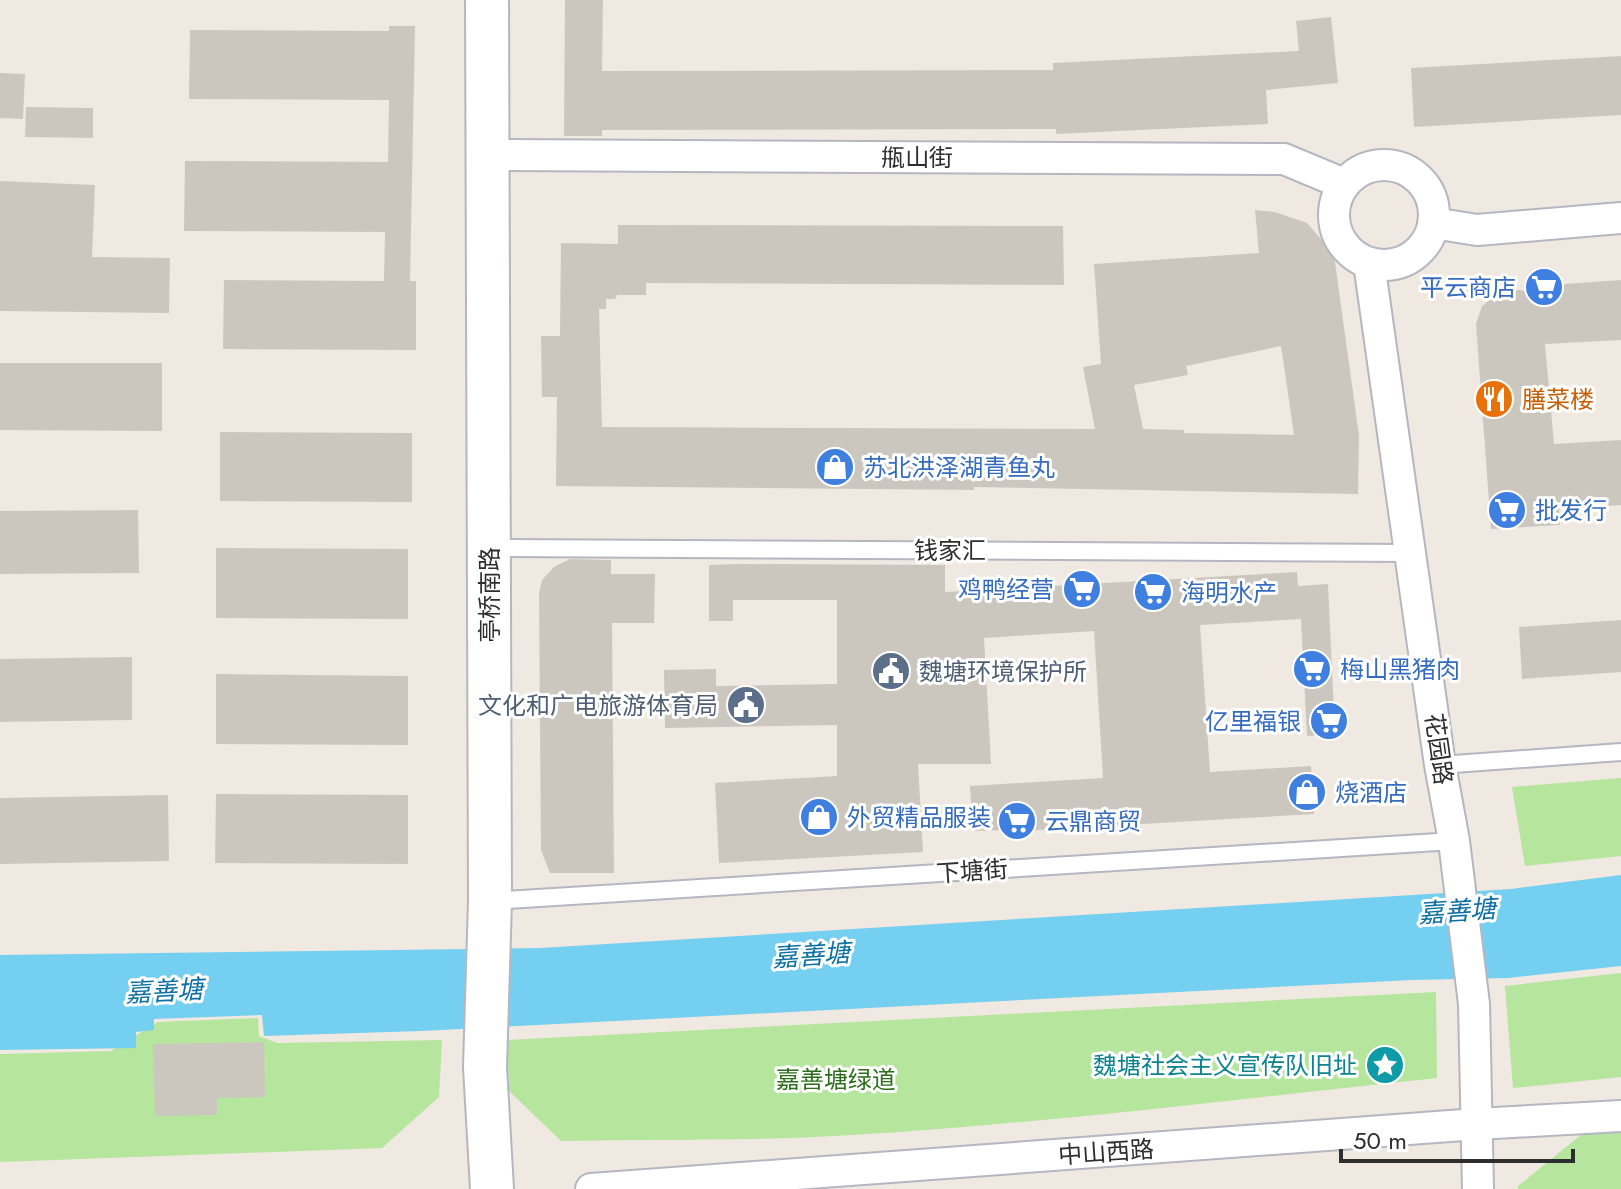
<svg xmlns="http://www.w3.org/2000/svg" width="1621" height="1189" viewBox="0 0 1621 1189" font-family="Jost,'Noto Sans SC',sans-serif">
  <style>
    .green { fill: #b6e59e }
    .water { fill: #75cff0 }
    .building { fill: #cbc7bf; fill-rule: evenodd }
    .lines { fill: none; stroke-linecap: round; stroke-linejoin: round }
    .lane-casing { stroke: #b4b7c1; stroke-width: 20 }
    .street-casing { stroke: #b4b7c1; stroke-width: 34 }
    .secondary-casing { stroke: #b4b7c1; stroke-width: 46 }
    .lane { stroke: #fff; stroke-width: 16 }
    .street { stroke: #fff; stroke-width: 30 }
    .secondary { stroke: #fff; stroke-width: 42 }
    .labels { text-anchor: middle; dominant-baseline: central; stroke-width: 6; stroke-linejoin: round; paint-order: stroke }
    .street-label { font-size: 24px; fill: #2e2e2e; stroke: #fff }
    .shop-label { font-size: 24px; fill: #366cbe; stroke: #fff; text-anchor: start }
    .food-label { font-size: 24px; fill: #c56008; stroke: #fff; text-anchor: start }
    .service-label { font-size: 24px; fill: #4e5e75; stroke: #fff; text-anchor: start }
    .culture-label { font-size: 24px; fill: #0d838f; stroke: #fff; text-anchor: end }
    .park-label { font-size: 24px; fill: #2c6e1b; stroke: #fff }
    .water-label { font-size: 26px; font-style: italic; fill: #0d6fa3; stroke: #fff }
  </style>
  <rect width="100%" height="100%" fill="#efe9e1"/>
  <path class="green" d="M1621,778v78l-96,10 -13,-79z
    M1621,973v104l-108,11 -8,-102z
    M1436,992l1,86c-200,21 -401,47 -603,58 -91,5 -182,3 -273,5l-52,-50 -2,-51z
    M258,1018l1,18 18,7 165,-3 -3,57 -57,51 -382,14v-108l111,-3 47,-29z
    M1621,1129v60h-103v-3l69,-56z"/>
  <path class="water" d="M1621,875v91l-113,12 -97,2 -990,51 -157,5 -2,-21 -108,4v11l-18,2v16l-136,2v-95l540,-7 971,-59z"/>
  <path class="building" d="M565,0h38l-1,71 451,-1v-7l246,-12 -3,-30 35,-4 7,66 -72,7 2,34 -212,10v-5l-454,1v6h-38z
    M389,26h26l-5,255h6v69l-193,-1 1,-69 160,1 1,-49 -201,-1 1,-70 203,1 1,-62 -200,-1 1,-69 199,1z
    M1621,56v59l-207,12 -3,-59z
    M0,73l25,1 -2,45 -23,-1z
    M26,107l67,1v30l-68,-1z
    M0,181l95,4 -3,72 78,1 -1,55 -169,-2z
    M1255,210l20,2 32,11 21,24 7,15 24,174 -1,58 -384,-7v3l-418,-4 1,-89h-15l-1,-61h19l1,-93 57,1v-19l445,1 1,59 -418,-2v12h-29l-2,4h-9v10h-7l3,118 493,2 -12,-62 18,-3 -7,-100 165,-11zM1281,346l13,89 -110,-2v-3l-41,-1 -9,-44 54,-10 -2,-9z
    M1621,280v60l-76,4 9,100 67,-4v65l-62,4 1,16 -69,4 -15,-205 6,-18 16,-13 22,-3 32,9 -1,-14z
    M0,363h162v68l-162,-1z
    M220,432l192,1v69l-192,-1z
    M138,510l1,63 -139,1v-63z
    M216,548l192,1v70l-192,-1z
    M570,559l41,1v14h44l-1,49h-42l2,250h-64l-9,-23 -2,-256 3,-14 12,-13z
    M738,564l207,1v27l352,-20 1,14 30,-2 7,150 -28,2 -6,-117 -101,6 10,147 101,-6 3,48 -309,18v-2l-32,1 -3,-45 133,-8 -9,-147 -110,7 7,126h-73l5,88 -204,11 -4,-80 122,-7v-51l-172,3 -1,-58 52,-1v17l121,-2v-84h-104v21h-24v-56z
    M1621,620v52l-99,7 -3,-52z
    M132,657v63l-132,2v-63z
    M216,674l192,2v69l-192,-1z
    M216,794l192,1v69l-193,-1z
    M168,795l1,66 -169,3v-66z
    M264,1042l1,55 -48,1v17l-62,1 -2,-72z"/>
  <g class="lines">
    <g class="lane-casing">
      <path id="lane" d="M490,548l922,5
        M1440,765l181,-13
        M490,901l964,-60"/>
    </g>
    <g class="street-casing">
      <path id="street" d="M486,155l798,4 60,25
        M1334 215a50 50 0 1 1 100 0a50 50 0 1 1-100 0Z
        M1433,223l44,7 144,-12
        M1369,263l71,502 14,76 20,163 4,185
        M591,1189l886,-65 144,-8"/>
    </g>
    <g class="secondary-casing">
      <path id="secondary" d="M487,0l3,901 -5,166 7,122"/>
    </g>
    <use href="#lane" class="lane"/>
    <use href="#street" class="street"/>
    <use href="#secondary" class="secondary"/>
  </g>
  <defs>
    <g id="supermarket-disc" transform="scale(2)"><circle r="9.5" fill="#3f7fe0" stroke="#fff"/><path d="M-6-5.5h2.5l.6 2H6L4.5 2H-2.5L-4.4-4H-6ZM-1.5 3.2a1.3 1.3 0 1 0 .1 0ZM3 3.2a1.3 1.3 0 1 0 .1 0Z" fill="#fff"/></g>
    <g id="restaurant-disc" transform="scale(2)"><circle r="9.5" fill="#e8710a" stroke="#fff"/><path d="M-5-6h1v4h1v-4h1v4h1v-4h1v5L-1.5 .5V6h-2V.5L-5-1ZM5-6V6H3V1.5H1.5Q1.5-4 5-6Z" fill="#fff"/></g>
    <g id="shop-disc" transform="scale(2)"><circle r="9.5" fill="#3f7fe0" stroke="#fff"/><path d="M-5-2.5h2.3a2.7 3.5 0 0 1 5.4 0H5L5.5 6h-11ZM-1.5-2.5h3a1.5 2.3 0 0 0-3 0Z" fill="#fff"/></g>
    <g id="civic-disc" transform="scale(2)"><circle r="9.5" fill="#5c6f8a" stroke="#fff"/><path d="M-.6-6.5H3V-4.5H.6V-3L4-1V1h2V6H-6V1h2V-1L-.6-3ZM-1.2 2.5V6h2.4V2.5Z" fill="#fff"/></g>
    <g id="sight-disc" transform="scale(2)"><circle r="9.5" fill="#0f9aa8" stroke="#fff"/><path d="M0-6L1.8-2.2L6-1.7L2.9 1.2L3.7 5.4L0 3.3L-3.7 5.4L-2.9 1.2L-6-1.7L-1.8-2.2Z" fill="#fff"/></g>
  </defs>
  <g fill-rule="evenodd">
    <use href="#supermarket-disc" x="1544" y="287"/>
    <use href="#restaurant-disc" x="1494" y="399"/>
    <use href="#shop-disc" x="835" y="467"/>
    <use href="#supermarket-disc" x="1507" y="510"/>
    <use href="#supermarket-disc" x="1082" y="589"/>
    <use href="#supermarket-disc" x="1153" y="592"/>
    <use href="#supermarket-disc" x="1312" y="669"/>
    <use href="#civic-disc" x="891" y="671"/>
    <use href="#civic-disc" x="746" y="705"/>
    <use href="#supermarket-disc" x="1329" y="721"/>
    <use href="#shop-disc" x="1307" y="792"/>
    <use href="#shop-disc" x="819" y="817"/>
    <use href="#supermarket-disc" x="1017" y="821"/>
    <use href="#sight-disc" x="1385" y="1065"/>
  </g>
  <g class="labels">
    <g class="street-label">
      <text x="917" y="157">甁山街</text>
      <text x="950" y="550">钱家汇</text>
      <text transform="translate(489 595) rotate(-90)">亭桥南路</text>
      <text transform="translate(1439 749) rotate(82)">花园路</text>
      <text transform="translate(972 871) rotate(-4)">下塘街</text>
      <text transform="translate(1106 1152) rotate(-4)">中山西路</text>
    </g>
    <g class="shop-label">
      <text x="1516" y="287" text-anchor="end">平云商店</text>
      <text x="863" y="467">苏北洪泽湖青鱼丸</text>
      <text x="1535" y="510">批发行</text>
      <text x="1054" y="589" text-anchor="end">鸡鸭经营</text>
      <text x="1181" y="592">海明水产</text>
      <text x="1340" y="669">梅山黑猪肉</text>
      <text x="1301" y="721" text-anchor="end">亿里福银</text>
      <text x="1335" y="792">烧酒店</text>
      <text x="847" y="817">外贸精品服装</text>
      <text x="1045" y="821">云鼎商贸</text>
    </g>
    <g class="food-label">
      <text x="1522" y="399">膳菜楼</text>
    </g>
    <g class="service-label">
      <text x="919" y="671">魏塘环境保护所</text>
      <text x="718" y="705" text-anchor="end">文化和广电旅游体育局</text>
    </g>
    <g class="culture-label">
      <text x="1357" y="1065">魏塘社会主义宣传队旧址</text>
    </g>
    <g class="park-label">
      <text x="836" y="1079">嘉善塘绿道</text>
    </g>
    <g class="water-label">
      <text transform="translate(1457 911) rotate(-4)">嘉善塘</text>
      <text transform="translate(811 955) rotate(-4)">嘉善塘</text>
      <text transform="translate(164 991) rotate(-3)">嘉善塘</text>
    </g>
  </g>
  <path d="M1341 1149v12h232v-12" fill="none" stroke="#2e2e2e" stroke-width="4"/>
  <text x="1353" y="1149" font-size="24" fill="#2e2e2e" stroke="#ffffff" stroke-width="6" paint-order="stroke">50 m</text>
</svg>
